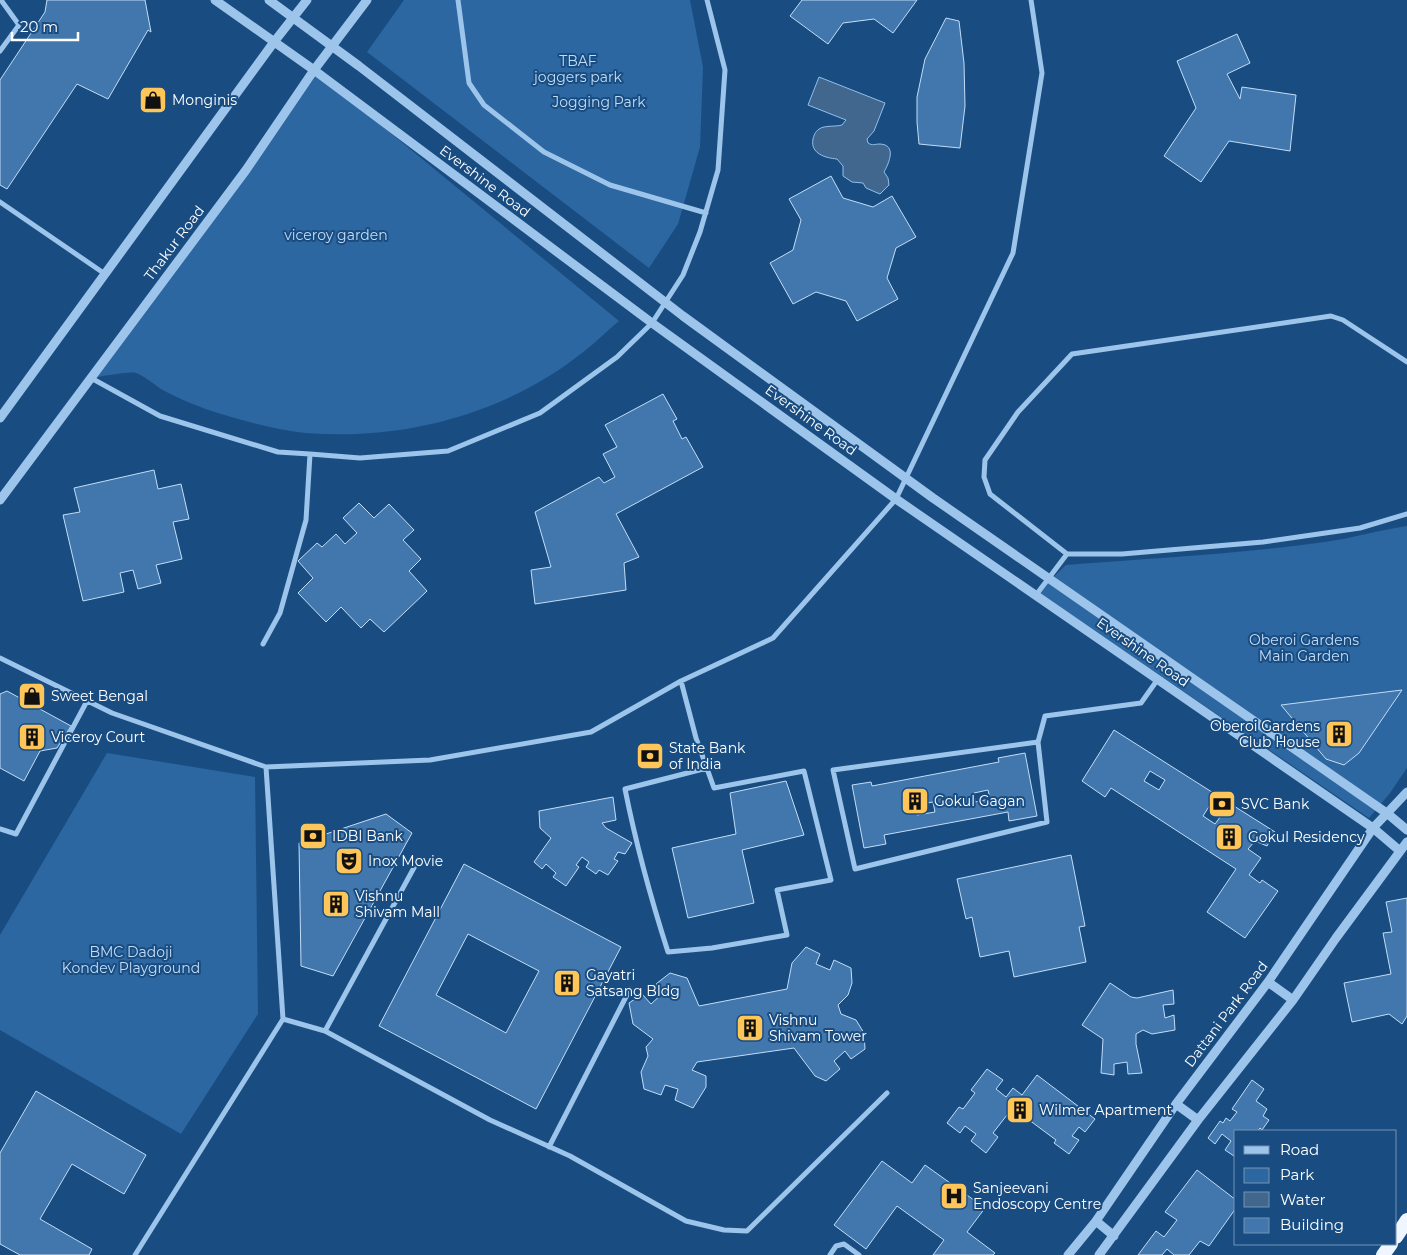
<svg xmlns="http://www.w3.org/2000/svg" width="1407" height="1255" viewBox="0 0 1407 1255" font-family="Montserrat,sans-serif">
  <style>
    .green { fill: #2c67a1 }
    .water { fill: #41678f; stroke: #8fc0ee }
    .building { fill: #4177ac; stroke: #c2ddf8; fill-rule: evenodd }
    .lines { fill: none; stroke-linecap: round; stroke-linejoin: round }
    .minor { stroke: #9dc5eb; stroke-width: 5 }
    .tertiary { stroke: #9dc5eb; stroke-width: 9 }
    .trunk { stroke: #f0f6ff; stroke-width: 14 }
    .labels { text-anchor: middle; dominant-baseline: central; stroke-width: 4; stroke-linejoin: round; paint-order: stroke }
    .park-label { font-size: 14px; fill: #c2ddf8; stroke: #194d82 }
    .poi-label { font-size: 14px; fill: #fff; stroke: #194d82; text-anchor: start }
    .street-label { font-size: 14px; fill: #fff; stroke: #194d82 }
  </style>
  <rect width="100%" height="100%" fill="#194d82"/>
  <path class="green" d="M404,0h286l13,67 -3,80 -22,77 -29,44 -282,-216z
    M314,70l305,251c-12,10 -24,22 -37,32 -77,61 -179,88 -277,80 -29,-3 -57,-11 -84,-19 -20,-6 -42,-15 -60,-25 -7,-5 -17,-13 -25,-16 -7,-2 -36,4 -45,5z
    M1407,526v242l-17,25 -21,25 -331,-226 28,-27c86,-7 173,-11 259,-23 28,-4 54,-12 82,-16z
    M107,753l148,24 3,237 -77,120 -181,-104v-95z"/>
  <path class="water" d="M819,77l66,26 -11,28 -7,8 1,4c5,3 6,1 12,1 17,1 9,19 4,28l4,6 1,7 -9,9 -14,-6 -3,-5 -11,-1 -9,-6v-10l-6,-7c-11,-1 -27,-5 -24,-20 1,-4 2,-7 6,-10 6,-4 16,-2 23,-4l4,-5 -38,-15z"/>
  <path class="building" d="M47,0h98l6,32 -3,-2 -40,69 -31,-15 -70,105 -7,-4v-105l45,-68z
    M802,0h115l-24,33 -19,-14 -31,4 -15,21 -38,-28z
    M946,18l13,3 5,42 1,43 -5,42 -41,-4 -2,-22v-25l8,-38z
    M1237,34l13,29 -23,11 13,25 2,-12 54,8 -6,56 -61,-10 -28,41 -37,-26 32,-48 -19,-47z
    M831,176l12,22 30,9 19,-11 24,41 -20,11 -9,30 11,21 -41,22 -11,-20 -30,-9 -23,12 -23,-41 23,-13 8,-30 -12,-21z
    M663,394l14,25 -4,2 9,18 4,-2 17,30 -87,47 23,43 -15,6 2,27 -91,14 -4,-34 20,-3 -16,-55 64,-35 5,6 11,-6 -12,-23 14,-7 -12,-22z
    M154,470l4,19 23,-5 8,35 -16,3 9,37 -26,6 5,18 -23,6 -5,-19 -13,3 4,19 -41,9 -20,-86 17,-3 -6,-24z
    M359,503l15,15 15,-14 25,26 -11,10 18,19 -12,12 18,20 -43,41 -14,-13 -9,9 -20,-21 -15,15 -28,-29 15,-15 -15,-17 19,-18 5,4 14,-13 9,10 12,-11 -14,-15z
    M1402,690l-43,63 -15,12 -18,-6 -45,-54z
    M7,691l64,35 -14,22 -17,3 -16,30 -24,-13v-74z
    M1114,730l161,102 -8,14 -12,-5 -7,8 13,9 -12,17 11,8 2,-3 16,11 -33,47 -38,-26 29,-43 -125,-81 -6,9 -23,-16zM1150,771l15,9 -6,10 -15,-9zM1210,805l13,8 -8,11 -12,-8z
    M1025,753l12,63 -28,5 -1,-9 -124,23 2,9 -22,4 -12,-63 19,-3 1,4 127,-24 -1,-4zM988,790l2,9 -15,3 -1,-9zM933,802l2,10 -18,3 -2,-10z
    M786,781l18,54 -62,15 12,53 -66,15 -16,-70 64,-14 -6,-41z
    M613,797l3,23 -14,3 4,5 26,15 -7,11 -7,-2 -4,7 4,2 -10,14 -9,-5 -3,4 -10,-7 3,-5 -7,-5 -6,8 3,2 -13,19 -13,-9 3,-4 -10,-9 -4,5 -8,-7 17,-24 -11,-10 -1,-17z
    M386,814l26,19 -79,143 -32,-10 -2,-123z
    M1071,855l14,71 -6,1 7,35 -72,15 -5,-26 -29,6 -8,-40 -6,2 -9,-40z
    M464,864l157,83 -85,162 -157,-83zM468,934l71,37 -33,62 -70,-38z
    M1407,898v118l-5,8 -13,-10 -37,8 -8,-39 47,-9 -8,-41 9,-1 -6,-30z
    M806,947l14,7 -4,10 14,6 4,-10 17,8 1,15 -4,12 -10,10 3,9 15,6 8,13 1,16 -14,10 -6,-8 -11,10 6,8 -14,12 -11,-5 -21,-28 -97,14 -5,8 14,6v11l-13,21 -18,-8 3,-11 -13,-4 -4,10 -17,-6 -3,-17 7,-16 -2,-9 7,-8 -20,-15 -4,-21 13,-9 9,10 12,-11 -7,-9 14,-11 17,5 12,28 88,-17 5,-26z
    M1110,983l21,14 6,1 36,-8 1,14 -11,1 2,13 9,-3 1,15 -23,4 -9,-4 -7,4v10l6,29 -14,1 -1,-12 -13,2v11l-13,-2 2,-34 -21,-14z
    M987,1069l16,11 -7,9 10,8 7,-9 9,7 15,-20 58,44 -10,13 -6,-5 -7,9 7,4 -10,14 -15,-11 2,-3 -39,-29 -6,7 -4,-3 -14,18 5,4 -12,16 -15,-12 5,-7 -11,-8 -5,7 -13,-10 12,-16 4,2 12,-16 -4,-3z
    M1252,1080l12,9 -8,12 11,8 -4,7 6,4 -7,10 -2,-2 -2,3h-22v22l-2,3 -9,-6 6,-9 -9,-7 -7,10 -7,-6 12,-17 3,2 3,-5 4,3 7,-9 -5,-3z
    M36,1091l110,64 -22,39 -52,-30 -32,55 52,30 -3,6h-69l-20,-11v-91z
    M882,1161l30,22 13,-18 60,43 -18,24 28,21 -2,2h-60l11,-15 -47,-34 -31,43 -32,-24z
    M1197,1170l39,30v8l-27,38 -9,-5 -11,14h-15l-7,-6 -5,6h-24l18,-24 8,6 13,-17 -12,-8z"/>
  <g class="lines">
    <path class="minor" d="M458,0l11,83 15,22 60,47 66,33 96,28
      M0,51l19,-26 -18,-25
      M0,202l105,72
      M1407,362l-64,-42 -12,-4 -259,38 -54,58 -33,48 -1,17 6,17 77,60h55l141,-12 97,-14 47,-14
      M91,378l69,38 118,36 32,2 50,4 88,-7 92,-38 77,-56 35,-34 31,-48 17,-43 18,-62 7,-100 -18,-70
      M1036,595l31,-41
      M263,644l17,-31 26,-93 4,-66
      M0,658l112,55 154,54 164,-7 161,-28 90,-51 92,-43 123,-139 117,-246 29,-180 -11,-73
      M681,681l15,57 18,50 90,-17 27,109 -54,10 10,45 -75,13 -44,4c-17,-53 -32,-108 -43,-163l82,-21
      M1038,742l9,80 -192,47 -22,-99z
      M1038,742l7,-26 96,-13 17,-24
      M266,767l17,252
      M0,829l16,5 71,-133
      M325,1031l91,-167
      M549,1147l81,-158
      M135,1255l148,-236 42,12 165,89 80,36 116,65 38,9 23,1 140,-138
      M830,1255l6,-9 8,-2 15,11"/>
    <path class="tertiary" d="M215,0l99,70 338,253 244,176 477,329 27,23
      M269,0l90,66 324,250 250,182 455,316 19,16
      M0,418l274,-376 33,-42
      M0,500l246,-330 68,-100 53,-70
      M1268,982l25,18
      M1176,1104l22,16
      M1096,1221l18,15
      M1068,1255l28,-34 80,-117 92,-122 105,-154 34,-36
      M1099,1255l99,-135 95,-120 43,-62 71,-96"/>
    <path class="trunk" d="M1396,1237l11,-17
      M1383,1255l8,-11"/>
  </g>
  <defs>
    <g id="shop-square" transform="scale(1.4375)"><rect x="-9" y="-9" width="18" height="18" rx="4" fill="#fec558" stroke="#194d82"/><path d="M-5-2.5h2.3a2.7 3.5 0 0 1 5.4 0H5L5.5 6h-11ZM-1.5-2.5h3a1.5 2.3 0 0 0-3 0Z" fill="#111"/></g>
    <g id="building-square" transform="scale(1.4375)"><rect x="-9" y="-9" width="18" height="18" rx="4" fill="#fec558" stroke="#194d82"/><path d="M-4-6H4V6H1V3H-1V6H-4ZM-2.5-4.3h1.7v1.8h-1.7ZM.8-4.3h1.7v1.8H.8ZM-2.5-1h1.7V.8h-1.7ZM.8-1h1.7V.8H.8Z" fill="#111"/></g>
    <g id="bank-square" transform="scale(1.4375)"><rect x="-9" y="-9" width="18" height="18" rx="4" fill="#fec558" stroke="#194d82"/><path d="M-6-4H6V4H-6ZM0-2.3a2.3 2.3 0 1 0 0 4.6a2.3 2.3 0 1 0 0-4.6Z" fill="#111"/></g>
    <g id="theatre-square" transform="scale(1.4375)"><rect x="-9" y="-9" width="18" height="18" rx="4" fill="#fec558" stroke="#194d82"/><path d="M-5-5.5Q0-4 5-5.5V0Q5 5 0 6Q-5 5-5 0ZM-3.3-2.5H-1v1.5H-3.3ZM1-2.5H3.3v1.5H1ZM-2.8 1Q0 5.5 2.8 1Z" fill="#111"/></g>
    <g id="hospital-square" transform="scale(1.4375)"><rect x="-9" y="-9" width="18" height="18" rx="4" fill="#fec558" stroke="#194d82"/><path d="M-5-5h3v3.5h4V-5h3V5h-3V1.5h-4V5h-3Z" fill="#111"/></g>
  </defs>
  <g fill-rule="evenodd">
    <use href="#shop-square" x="153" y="100"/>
    <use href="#shop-square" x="32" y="696"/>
    <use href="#building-square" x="1339" y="734"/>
    <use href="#building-square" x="32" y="737"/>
    <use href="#bank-square" x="650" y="756"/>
    <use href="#building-square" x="915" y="801"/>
    <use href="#bank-square" x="1222" y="804"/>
    <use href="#bank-square" x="313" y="836"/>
    <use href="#building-square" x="1229" y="837"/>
    <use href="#theatre-square" x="349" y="861"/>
    <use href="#building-square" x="336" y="904"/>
    <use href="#building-square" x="567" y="983"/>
    <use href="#building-square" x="750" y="1028"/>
    <use href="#building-square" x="1020" y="1110"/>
    <use href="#hospital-square" x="954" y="1196"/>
  </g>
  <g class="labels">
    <g class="park-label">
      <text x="578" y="61">TBAF<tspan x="578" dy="16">joggers park</tspan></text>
      <text x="599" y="102">Jogging Park</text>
      <text x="336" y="235">viceroy garden</text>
      <text x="1304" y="640">Oberoi Gardens<tspan x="1304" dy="16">Main Garden</tspan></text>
      <text x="131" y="952">BMC Dadoji<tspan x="131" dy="16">Kondev Playground</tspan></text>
    </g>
    <g class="poi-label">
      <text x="172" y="100">Monginis</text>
      <text x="51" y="696">Sweet Bengal</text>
      <text x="1320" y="726" text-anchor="end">Oberoi Gardens<tspan x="1320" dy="16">Club House</tspan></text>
      <text x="51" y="737">Viceroy Court</text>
      <text x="669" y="748">State Bank<tspan x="669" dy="16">of India</tspan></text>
      <text x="934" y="801">Gokul Gagan</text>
      <text x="1241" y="804">SVC Bank</text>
      <text x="332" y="836">IDBI Bank</text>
      <text x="1248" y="837">Gokul Residency</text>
      <text x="368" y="861">Inox Movie</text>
      <text x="355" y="896">Vishnu<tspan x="355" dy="16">Shivam Mall</tspan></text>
      <text x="586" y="975">Gayatri<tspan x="586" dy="16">Satsang Bldg</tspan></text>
      <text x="769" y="1020">Vishnu<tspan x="769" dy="16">Shivam Tower</tspan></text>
      <text x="1039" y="1110">Wilmer Apartment</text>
      <text x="973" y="1188">Sanjeevani<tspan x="973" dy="16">Endoscopy Centre</tspan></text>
    </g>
    <g class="street-label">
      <text transform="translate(485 181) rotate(37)">Evershine Road</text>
      <text transform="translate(174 243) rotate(-53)">Thakur Road</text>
      <text transform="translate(811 420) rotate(36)">Evershine Road</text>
      <text transform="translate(1143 652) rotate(35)">Evershine Road</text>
      <text transform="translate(1226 1014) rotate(-53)">Dattani Park Road</text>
    </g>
  </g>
  <rect x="1234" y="1130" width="162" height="115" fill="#194d82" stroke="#7594b4"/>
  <rect x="1244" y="1146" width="25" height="8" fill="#9dc5eb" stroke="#7594b4"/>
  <text x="1280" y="1155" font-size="15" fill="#ffffff">Road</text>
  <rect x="1244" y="1168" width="25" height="15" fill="#2c67a1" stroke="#7594b4"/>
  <text x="1280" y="1180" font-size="15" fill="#ffffff">Park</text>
  <rect x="1244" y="1192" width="25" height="15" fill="#41678f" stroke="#7594b4"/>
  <text x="1280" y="1205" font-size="15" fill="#ffffff">Water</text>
  <rect x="1244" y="1218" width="25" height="15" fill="#4177ac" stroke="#7594b4"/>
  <text x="1280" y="1230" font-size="15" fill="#ffffff">Building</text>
  <path d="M12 32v8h66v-8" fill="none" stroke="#ffffff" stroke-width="2.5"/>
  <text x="20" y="32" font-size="15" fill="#ffffff" stroke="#194d82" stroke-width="4" paint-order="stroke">20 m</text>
</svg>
